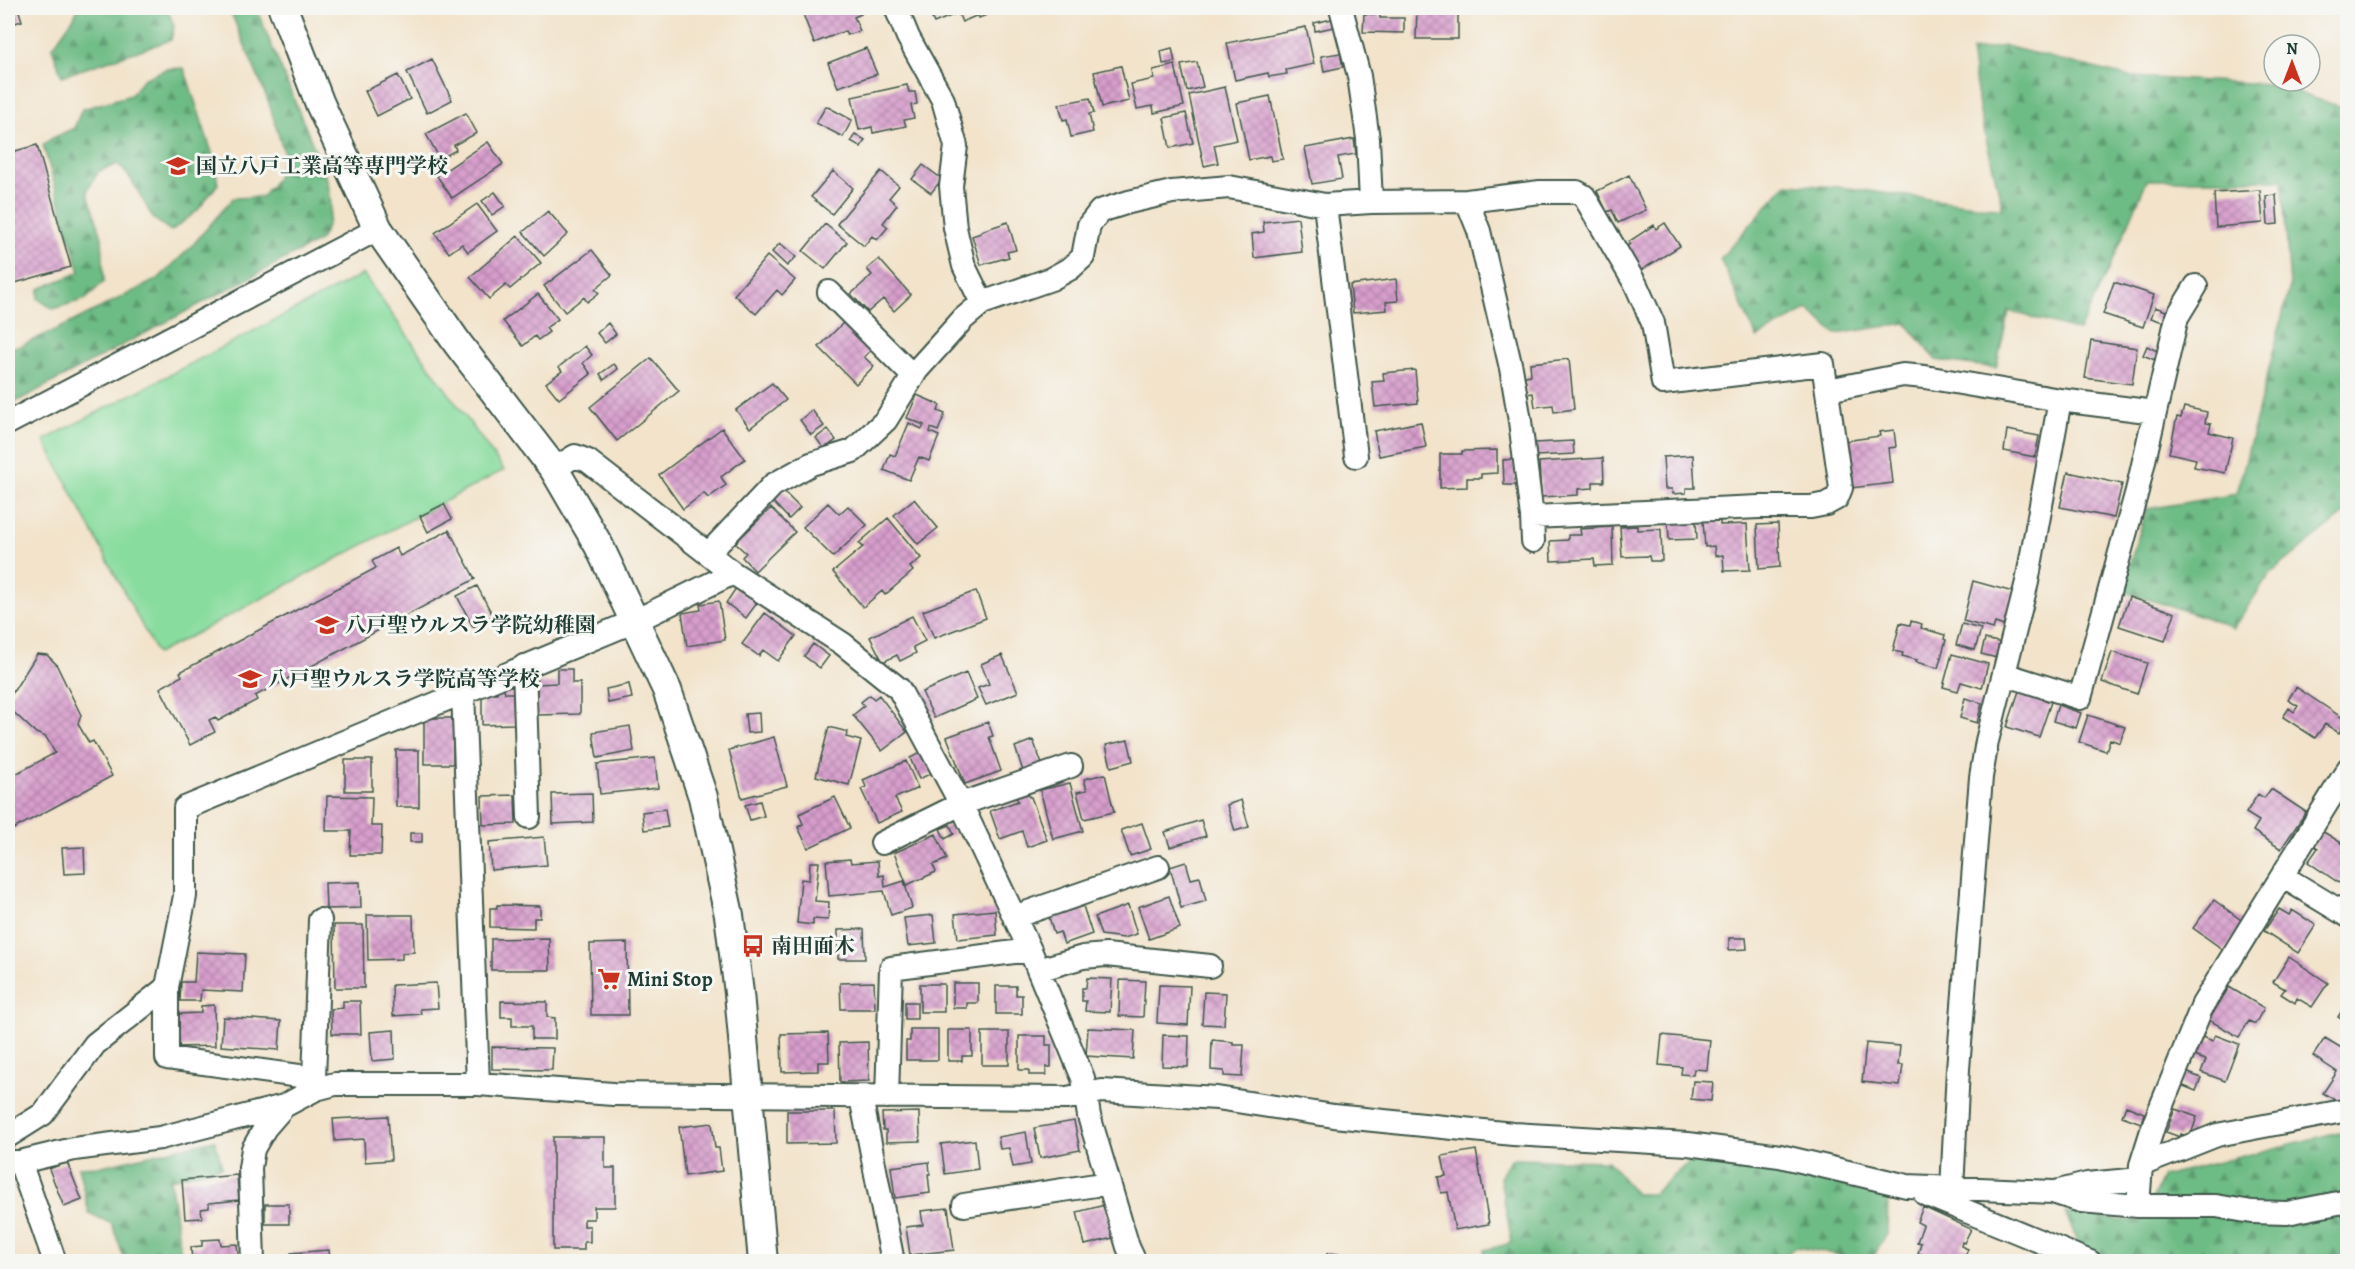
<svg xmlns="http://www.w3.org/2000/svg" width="2355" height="1269" viewBox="0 0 2355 1269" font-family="Alegreya,'Noto Serif JP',serif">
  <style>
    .grass { fill: #88dc9e; stroke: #548c69; stroke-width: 1.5 }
    .forest { fill: url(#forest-firs); stroke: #467c5c; stroke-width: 1.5 }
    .building { fill: url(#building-cross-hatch) }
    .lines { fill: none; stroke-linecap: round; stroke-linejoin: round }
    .minor-casing { stroke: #3f564a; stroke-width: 26 }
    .tertiary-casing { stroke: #3f564a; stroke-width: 32 }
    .minor { stroke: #fff; stroke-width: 22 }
    .tertiary { stroke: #fff; stroke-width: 28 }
    .labels { text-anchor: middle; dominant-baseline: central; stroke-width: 6; stroke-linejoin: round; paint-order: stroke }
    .poi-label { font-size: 21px; font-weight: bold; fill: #1f3d34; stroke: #f6f6f2; text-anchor: start }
  </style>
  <defs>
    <pattern id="forest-firs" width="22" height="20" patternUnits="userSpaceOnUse" patternTransform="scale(1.5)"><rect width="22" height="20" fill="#6ebc85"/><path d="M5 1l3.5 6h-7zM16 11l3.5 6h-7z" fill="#5a9a6e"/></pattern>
    <pattern id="building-cross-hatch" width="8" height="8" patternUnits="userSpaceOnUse" patternTransform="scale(1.5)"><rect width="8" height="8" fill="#d89ecd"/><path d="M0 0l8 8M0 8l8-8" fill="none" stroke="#af82a7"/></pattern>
  </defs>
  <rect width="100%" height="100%" fill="#f6f6f2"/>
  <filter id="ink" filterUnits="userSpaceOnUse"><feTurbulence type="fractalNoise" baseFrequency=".0167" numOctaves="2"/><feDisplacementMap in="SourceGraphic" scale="12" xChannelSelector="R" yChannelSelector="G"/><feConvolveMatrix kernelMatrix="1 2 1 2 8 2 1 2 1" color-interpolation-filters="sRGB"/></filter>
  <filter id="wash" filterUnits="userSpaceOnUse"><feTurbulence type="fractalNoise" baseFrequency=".008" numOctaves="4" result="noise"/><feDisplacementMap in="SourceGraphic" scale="24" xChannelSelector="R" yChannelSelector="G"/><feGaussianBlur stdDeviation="1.35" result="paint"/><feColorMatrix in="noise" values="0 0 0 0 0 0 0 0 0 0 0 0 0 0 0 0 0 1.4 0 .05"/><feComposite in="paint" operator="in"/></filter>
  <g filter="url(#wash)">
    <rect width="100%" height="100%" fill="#f2e3ca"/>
    <path class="grass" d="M363,274l141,196 -347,184 -113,-214z"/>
    <path class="forest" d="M78,8h89l7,18 -3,14 -109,36 -10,-28 22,-31z
      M229,8h27l71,171c6,25 6,40 -8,62l-311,165v-58l12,-2 40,-18 98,-49 33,-32 42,-49 29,-1 15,-19 7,-25 -15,-50z
      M2005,46l125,31 141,7 76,25v403l-77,62 -37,54 -34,-13 -78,-24 26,-82 90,-15 53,-208 -8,-106h-135l-33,78 -35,73 -70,-20 -13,57 -60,-8 -30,-37 -70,11 -28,-25 -51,29 -37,-79 66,-75 53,3 164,22 -23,-96 -9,-62z
      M184,68l29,88 5,28 -21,27 -26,20 -18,-13 -22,-39 -13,-15 -19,7 -12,20 15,46 2,44 -18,18 -33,10 -15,-10 1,-10 41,-17 -37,-127 8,-6 23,-11 8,-19 49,-14 12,-16 23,-10z
      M2347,1130v131h-260l-22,-48 76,9 22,-46z
      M215,1140l7,27 -52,12 12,82h-57l-13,-37 -23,-11 -11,-46 24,-1z
      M1510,1159l98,2 28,33h17l37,-33 90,7 108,27 -1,39 -16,27 -75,-14 -21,15 -289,-1 -2,-11 28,-7 -12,-65z"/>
    <g id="blocks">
      <path class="building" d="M8,8h10l4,13 -14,4z
        M821,8h38l2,6 -7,3 6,14 -13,4 -2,-4 -31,12 -11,-29z
        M927,8h77l-25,10 -1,-3 -16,7 -4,-9 -24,10z
        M1417,8h41v31h-42z
        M1364,14h16v4h24v15l-41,-1z
        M1332,19l2,8 -19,4 -1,-8z
        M1306,27l8,37 -28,6 1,4 -18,3 -1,-4 -33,7 -8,-37z
        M866,48l11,26 -39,13 -10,-24z
        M1172,48l3,14 -12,2 -2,-13z
        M1340,53l3,14 -19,4 -3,-15z
        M432,59l20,41 -25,13 -20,-41z
        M1197,62l6,25 -16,4 -6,-26z
        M1175,65l9,41 -30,7 -1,-7 -16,3 -6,-25 23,-5 -1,-9z
        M1121,66l8,35 -27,6 -8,-35z
        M398,75l12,24 -33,17 -12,-25z
        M907,85l2,7h6l2,12 -6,1 3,13 -10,2 2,6 -33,7 -1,-6 -13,3 -7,-33z
        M1225,87l12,53 -23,5 4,18 -14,3 -15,-71z
        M1270,96l13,63 -12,2 -1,-5 -21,4 -12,-57z
        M1090,98l4,15 -5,1 4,18 -22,5 -4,-18 -4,1 -4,-16z
        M826,106l26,14 -9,17 -27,-14z
        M466,113l11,20 -23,12 2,5 -16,9 -14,-25z
        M1186,113l7,30 -23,5 -6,-30z
        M855,134l10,6 -4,7 -10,-6z
        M1354,139l2,15 -18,3 4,22 -30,5 -7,-36z
        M488,142l15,22 -51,34 -15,-22z
        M37,145l34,122 -63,18v-132z
        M923,165l19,14 -11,14 -19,-14z
        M833,171l20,17 -21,26 -21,-17z
        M881,171l18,15 -10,12 8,7 -14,18 5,4 -11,13 -5,-4 -8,10 -27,-22z
        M1629,175l17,35 -28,13 -6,-13 -5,2 -10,-21z
        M2260,190l3,33 -47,4 -2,-34z
        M495,192l10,14 -13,9 -10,-14z
        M2276,195l2,29 -10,1 -2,-29z
        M477,204l20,27 -29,21 -6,-8 -13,9 -14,-20z
        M548,211l20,23 -24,22 -21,-24z
        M1298,218l4,34 -48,6 -2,-24 12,-2 -1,-10z
        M1008,222l8,28 -9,2 2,5 -28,8 -9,-29 9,-3v-2z
        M1665,223l15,23 -40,25 -15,-23 5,-4 -2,-2 26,-17 2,4z
        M825,224l22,18 -22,27 -22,-18z
        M518,236l23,27 -31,26 -4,-4 -17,14 -19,-22z
        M780,243l16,14 -9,9 -15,-14z
        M592,250l20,25 -17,14 4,4 -12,9 -3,-5 -19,15 -21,-26z
        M767,256l28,24 -13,15 -5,-5 -21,24 -22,-19z
        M879,259l32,36 -17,16 -11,-12 -15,13 -17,-18 21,-19 -5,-6z
        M1396,279l2,22 -12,1 1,8 -34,3 -3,-28z
        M2114,282l40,13 -11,32 -40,-13z
        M538,294l20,25 -12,9 3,4 -11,8 -3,-4 -12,10 -20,-25z
        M2155,307l11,4 -3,11 -12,-4z
        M844,322l31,24 -11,11 10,9 -18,18 -37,-37z
        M608,323l8,11 -11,9 -8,-10z
        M2091,341l46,7 -5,36 -47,-6z
        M585,346l7,9 -9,8 8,11 -32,25 -13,-16 16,-12 -3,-4z
        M2147,346l12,6 -4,8 -12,-5z
        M651,358l28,33 -62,50 -27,-34z
        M1569,359l5,50 -20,3 -1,-7 -18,2 -2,-14 -6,1 -2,-18 6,-1 -1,-12z
        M614,364l4,5 -14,11 -4,-6z
        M1415,370l3,33 -43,4 -3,-25 12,-1 -1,-8z
        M772,383l14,17 -36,28 -14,-18z
        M917,395l23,10 -2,6 7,3 -7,17 -7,-3 -1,4 9,4 -10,25 -10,-4 -10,23 -25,-10 6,-16 5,2 14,-33 13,6 2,-4 -17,-7z
        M2184,407l23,5 -2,11 6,1 -2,8 24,6 -8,35 -31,-6 2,-8 -27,-6 8,-36 4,1z
        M812,410l12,16 -13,9 -11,-15z
        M1421,422l5,25 -47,9 -5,-25z
        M722,428l23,31 -24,18 5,8 -18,13 -4,-5 -21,16 -24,-34z
        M828,429l8,11 -12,9 -8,-11z
        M1894,430l2,17 -7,1 4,35 -42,5 -6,-47 35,-5 -1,-4z
        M2007,430l32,6 -4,21 -31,-6z
        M1573,441l1,13 -38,2 -1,-13z
        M1497,450v23l-16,1v4h-14v9l-27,1v-34h22v-3z
        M1693,455l2,33h-9v5l-13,1 -1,-5h-7l-2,-32z
        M1603,458l1,24h-11v6l-15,1v6l-37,2 -2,-35z
        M1515,459l1,26h-12l-1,-25z
        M2068,472l54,12 -8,34 -54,-11z
        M783,491l17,17 -11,11 -17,-18z
        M914,499l24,29 -20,16 -24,-29z
        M828,503l11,11 9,-8 19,19 -34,32 -30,-30z
        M444,504l8,15 -24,13 -8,-16z
        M771,508l24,24 -40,39 -13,-14 4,-4 -11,-10z
        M888,518l33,40 -11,9 3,4 -28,24 -3,-4 -19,16 -30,-35 30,-25 -4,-4z
        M1696,521l1,18 -28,1 -1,-18z
        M1703,521h17v4l27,-1 3,46 -26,1 -1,-16 -8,1 -1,-10 -9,1z
        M1778,524l2,43 -21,2 -2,-44z
        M1637,526v4l24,-1 1,32h-12l-1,-5 -27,1 -2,-30z
        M1612,527l1,38 -18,1 -1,-7 -43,2 -1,-20 18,-1v-5h13l-1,-6z
        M449,530l26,49 -220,117 2,4 -39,21 -3,-4 -6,3 6,12 -25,13 -30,-57 22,-12 -2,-4 196,-104 -4,-7 24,-13 4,8z
        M1973,581l40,11 -9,34 -9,-3 -2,6 -30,-8z
        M477,586l16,30 -20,11 -16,-31z
        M736,588l21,15 -11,15 -20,-15z
        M976,591l10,27 -52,20 -11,-27z
        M2129,597l46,16 -10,28 -46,-15z
        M719,601l6,39 -38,6 -5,-33 19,-3 -1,-6z
        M765,613l31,23 -18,25 -15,-11 -4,6 -17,-12z
        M912,616l13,25 -12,6 3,6 -16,8 -3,-6 -14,7 -13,-25z
        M1911,621l11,3 -1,4 24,7 -1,4 2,1 -8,28 -22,-6 1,-2 -15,-4 1,-3 -10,-2 7,-28 10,2z
        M1962,624l19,5 -6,21 -19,-5z
        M1985,639l17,4 -5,15 -16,-4z
        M813,644l16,12 -9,12 -16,-12z
        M2112,652l35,11 -10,31 -35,-12z
        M37,654l10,1 9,9 25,51 -3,9 11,19 4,-2 19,35 -104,56v-54l47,-25 -9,-16 -10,-4 -28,-26v-7z
        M1952,654l36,10 -6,24 -21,-6 -3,9 -15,-4z
        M1002,655l16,37 -32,13 -8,-17 11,-4 -8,-20z
        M557,669h15v14h8v31l-43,1v-31l20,-1z
        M966,673l11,26 -43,19 -12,-26z
        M629,684l3,14 -24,5 -2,-14z
        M2296,687l51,34 -8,12 -14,-9 -10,14 -32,-21 6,-9 5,4 4,-6 -10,-6z
        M497,688h7l1,5h8l1,31 -32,1v-32h15z
        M2019,691l32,11 -12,35 -32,-10z
        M870,695l4,4 5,-4 28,37 -25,19 -29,-36 11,-9 -3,-4z
        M1965,698l17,5 -5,20 -17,-5z
        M2058,705l23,8 -5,15 -23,-7z
        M759,713l1,19 -13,1 -2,-19z
        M2088,715l37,12 -5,16 -10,-4 -4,12 -27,-9z
        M424,718h29v46h-29z
        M988,722l5,14 -4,1 12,34 -36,13 -18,-47z
        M630,726l4,25 -37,7 -4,-26z
        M829,727l19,5 -2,5 15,4 -12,44 -33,-9z
        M774,737l13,49 -45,12 -13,-48z
        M1033,740l9,24 -19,7 -8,-24z
        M1128,740l5,21 -22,6 -5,-22z
        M396,750h23v57h-23z
        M922,752l10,21 -13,6 -9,-21z
        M655,758l3,30 -58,6 -3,-30z
        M345,760h27v31h-27z
        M906,761l12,27 -23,10 7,14 -25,11 -16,-34 5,-2 -3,-7z
        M1105,774l9,38 -30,7 -7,-27 10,-2 -3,-11z
        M1070,783l13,48 -30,8 -13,-49z
        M2271,789l35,23 -25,37 -28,-18 6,-10 -13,-8 12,-19 6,4z
        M592,793l1,29 -40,2 -1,-30z
        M1028,793l1,4h2l16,43 -20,7 -5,-16 -22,8 -10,-28 28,-10 -2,-4z
        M515,795l1,29 -33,1 -1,-29z
        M327,796l45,1 -1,29h11l-1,29h-31l1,-24h-25z
        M835,797l15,31 -42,20 -10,-21 5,-3 -4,-10z
        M1241,800l8,27 -14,4 -8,-26z
        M760,801l4,15 -14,4 -5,-15z
        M665,809l3,18 -24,3 -2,-18z
        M1201,820l5,16 -36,11 -5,-15z
        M1142,823l9,26 -21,7 -9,-26z
        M950,825l4,9 -9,5 -5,-10z
        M2322,831l26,16v24l-9,12 -31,-21 10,-14 -5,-3z
        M410,833h12v9h-12z
        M936,834l11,25 -14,6 3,7 -29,13 -13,-32z
        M544,837l3,28 -56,5 -2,-28z
        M84,847l1,26 -21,1 -2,-26z
        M850,859l1,4 27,-2 1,15 5,-1 1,12 19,-6 8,27 -21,7 -7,-24 -55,5 -3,-35z
        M810,862h9l-4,39 14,1 -1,18 -15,-1v6l-16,-2 4,-44 8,1z
        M1186,862l5,17 9,-2 6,24 -25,7 -11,-41z
        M360,882l1,26 -35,1 -1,-26z
        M1169,896l11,32 -31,11 -11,-32z
        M2214,900l31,23 -20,28 -32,-23z
        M497,905l43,1v12h-6v10l-44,-1v-19h7z
        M1128,905l9,29 -13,4 -23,-3 -6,-18z
        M1083,906l9,28 -28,10 -4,-12 -6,2 -5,-17z
        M2279,909l10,6 3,-5 24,15 -18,28 -34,-22z
        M995,910l2,25 -39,4 -3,-25z
        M367,915h46l1,37 -12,1v6l-34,1z
        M933,915l3,28 -28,3 -4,-28z
        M334,925h29l1,63h-29z
        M864,929l1,30h-27v-29z
        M549,938l1,32h-59v-31z
        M1729,938h17l1,11 -18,1z
        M627,943l1,72h-37l-1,-71z
        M196,952l49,2 -2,38 -42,-2 -1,11h-20l1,-19h13z
        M2289,957l39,26 -16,24 -15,-9 -2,5 -14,-9 4,-5 -12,-7z
        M1087,978l25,1 -2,33 -25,-1 1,-10h-4v-13h4z
        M1120,980l25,1 -2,36 -24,-1z
        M874,982l1,27h-34l-1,-26z
        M436,983l2,25 -18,1 1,5 -28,2 -1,-31z
        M953,983h25v20h-11v5h-14z
        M920,984h24v28h-24z
        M1159,985l31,1 -2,39 -31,-2z
        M996,986h20v9h6v19h-26z
        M2229,987l35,21 -9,16 -6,-3 -10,16 -30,-17z
        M1204,992l22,1 -2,32 -22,-1z
        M343,1001h17l1,33h-29l-1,-25 12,-1z
        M501,1001l46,1v15l8,1v21h-23v-13h-20v-9h-11z
        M2348,1001v22l-10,-6z
        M905,1002h12v17h-12z
        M214,1005l1,41 -38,1 -1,-33 25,-1v-7z
        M223,1017l58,4 -2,29 -58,-4z
        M1088,1028l47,2 -2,29 -47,-3z
        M910,1029h28v31h-32v-19h4z
        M394,1030l1,29 -23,2 -2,-29z
        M948,1030h24v26h-10v5h-14z
        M982,1032h27v33h-27z
        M828,1033l1,29h-11v9l-36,1 -1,-38z
        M1163,1035l26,1 -1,31 -26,-1z
        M1662,1035l48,5 -3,30 -13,-1 -1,6 -12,-1 1,-7 -23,-2z
        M2215,1035l24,9 -14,37 -24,-9 5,-12 -13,-4 7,-20 13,5z
        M1019,1036h27v9h5v22h-5v8h-17v-5h-10z
        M2325,1038l23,14v46l-5,7 -20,-12 14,-21 -24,-16z
        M1212,1040l21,2v3h11l-2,32 -18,-1v-5l-13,-1z
        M868,1042l1,39 -29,1 -1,-39z
        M1866,1043l34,3 -2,19h5l-3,21 -38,-4z
        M492,1047l61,1 -1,22 -60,-1z
        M2186,1072l15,6 -5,13 -15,-6z
        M1693,1081l20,1 -2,19 -20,-2z
        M2126,1106l18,7 -3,10 -19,-7z
        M2175,1109l22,8 -7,20 -9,-3 -1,3 -14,-5z
        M787,1111h48l1,32 -49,1z
        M919,1112l1,29 -34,1v-12h-3l-1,-17z
        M388,1116l3,44 -26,2 -1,-23 -29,2 -2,-22z
        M1074,1121l6,29 -40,8 -6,-30z
        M712,1123l3,25h4l3,23 -37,5 -6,-49z
        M1026,1132l5,32 -18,3 -4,-19 -9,1 -2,-12z
        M553,1137h52v31h10v39h-21v12h-10v7h6v16h-6v8h-31z
        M975,1140l3,29 -33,5 -4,-30z
        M1476,1150l13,74 -34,6 -7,-38 -7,1 -3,-16 8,-1 -4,-20z
        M67,1162l15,38 -18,7 -15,-38z
        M929,1162l1,12h-2l2,19 -35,5 -4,-31z
        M237,1175l2,25 -30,3v5l-8,1 1,9 -17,1 -3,-39z
        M265,1204h24v20h-24z
        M1105,1205l8,33 -28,7 -8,-33z
        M1923,1207l48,22 -7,14 -2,-1 -1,4 7,3 -5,13h-18l-27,-9 3,-10 -4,-1 6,-17 -6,-3z
        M948,1208l6,42 -44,5 -4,-28 17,-2 -2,-14z
        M220,1239l1,6 16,-1 2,18h-47l-1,-15 11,-1v-6z
        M329,1250l1,12h-38l-1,-9z
        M1327,1253l78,6v3h-79z"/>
    </g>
  </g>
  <g filter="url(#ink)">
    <use href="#blocks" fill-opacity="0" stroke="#3f564a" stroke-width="1.5"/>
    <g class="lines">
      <g class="minor-casing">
        <path id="minor" d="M896,8l12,29 35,63 13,46 -5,40 4,42 9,38 18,37
          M1341,8l18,68 9,63 3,63
          M1467,201l12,30 32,137 9,53 12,96 1,24
          M1325,205l31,251
          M829,292l84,84
          M1828,390l75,-15 22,2 135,23 95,12
          M8,423l370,-194
          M554,469l21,-13 13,5 145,112 110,71 56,45 62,115 69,146 53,128 6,38 39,131 7,15
          M709,553l64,-68 38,-21 42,-13 33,-31 31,-50 46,-51 19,-16 69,-24 20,-11 12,-11 6,-32 11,-14 29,-9 43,-10 57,-5 96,18 46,-3 96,-1 73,-9h37l7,4 52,89 17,38 10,60 160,-19 18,124 -4,10 -11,6 -15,3h-52l-227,10
          M524,666l5,151
          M2004,674l76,24 57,-207 40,-174 19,-31
          M463,691l15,393
          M882,843l79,-39 110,-38
          M2282,876l66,40
          M1014,917l144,-50
          M1038,970l45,-13 23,-2 104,11
          M314,1078l-147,-20v-71l18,-91v-88l450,-187 98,-48
          M316,1089l-2,-11 6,-158
          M861,1097l32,165
          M887,1097l4,-129 139,-18
          M8,1136l35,-22 52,-70 72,-57
          M8,1162h12l54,-13 86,-11 124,-32
          M20,1162l35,100
          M2141,1165l76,-30 131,-25
          M1952,1190l6,-121 23,-292 6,-36 40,-159 33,-182
          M2055,1192l32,-8 53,-5
          M1925,1194l165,68
          M964,1205l145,-22
          M2138,1206l3,-41 13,-41 49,-120 145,-235
          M253,1262l-3,-94 3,-19 12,-21 19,-22 32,-17 19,-5h143l135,10 454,4 35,-7 115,7 117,18 179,18 175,10 92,12 127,30 146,6 28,9 57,5h78l36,6 35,1 61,-12"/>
      </g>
      <g class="tertiary-casing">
        <path id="tertiary" d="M283,8l37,96 58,125 80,115 96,125 45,77 68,144 36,107 26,118 10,78 24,269"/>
      </g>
      <use href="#minor" class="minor"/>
      <use href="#tertiary" class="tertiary"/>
    </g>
  </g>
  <defs>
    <g id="university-bare" transform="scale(1.8)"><path d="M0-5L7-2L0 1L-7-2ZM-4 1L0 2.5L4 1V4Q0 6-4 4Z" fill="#c8321e" stroke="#f6f6f2" stroke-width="2.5" paint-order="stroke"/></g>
    <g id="school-bare" transform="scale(1.8)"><path d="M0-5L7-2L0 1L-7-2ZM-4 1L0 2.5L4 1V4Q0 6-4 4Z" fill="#c8321e" stroke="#f6f6f2" stroke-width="2.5" paint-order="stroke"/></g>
    <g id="bus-bare" transform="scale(1.8)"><path d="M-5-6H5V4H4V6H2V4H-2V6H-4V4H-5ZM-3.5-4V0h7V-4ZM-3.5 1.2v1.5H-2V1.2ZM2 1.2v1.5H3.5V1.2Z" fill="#c8321e" stroke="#f6f6f2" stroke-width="2.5" paint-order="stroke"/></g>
    <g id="supermarket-bare" transform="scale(1.8)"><path d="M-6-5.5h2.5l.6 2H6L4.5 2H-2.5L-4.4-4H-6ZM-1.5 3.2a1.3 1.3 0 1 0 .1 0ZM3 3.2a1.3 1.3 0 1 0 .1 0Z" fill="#c8321e" stroke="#f6f6f2" stroke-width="2.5" paint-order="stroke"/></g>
  </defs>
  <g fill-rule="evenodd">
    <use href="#university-bare" x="178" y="166"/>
    <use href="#school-bare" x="327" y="625"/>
    <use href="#school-bare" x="250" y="679"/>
    <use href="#bus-bare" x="753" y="946"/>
    <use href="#supermarket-bare" x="609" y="979"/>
  </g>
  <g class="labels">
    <g class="poi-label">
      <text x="196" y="166">国立八戸工業高等専門学校</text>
      <text x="345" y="625">八戸聖ウルスラ学院幼稚園</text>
      <text x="268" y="679">八戸聖ウルスラ学院高等学校</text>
      <text x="771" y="946">南田面木</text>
      <text x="627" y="979">Mini Stop</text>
    </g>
  </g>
  <rect width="2355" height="1269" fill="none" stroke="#f6f6f2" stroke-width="30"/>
  <g transform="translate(2292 63)"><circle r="28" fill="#f6f6f2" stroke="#a0aca6" stroke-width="1.5"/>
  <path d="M0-4.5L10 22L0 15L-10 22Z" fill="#c8321e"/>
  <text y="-9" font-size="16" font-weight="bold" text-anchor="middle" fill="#1f3d34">N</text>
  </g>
</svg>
